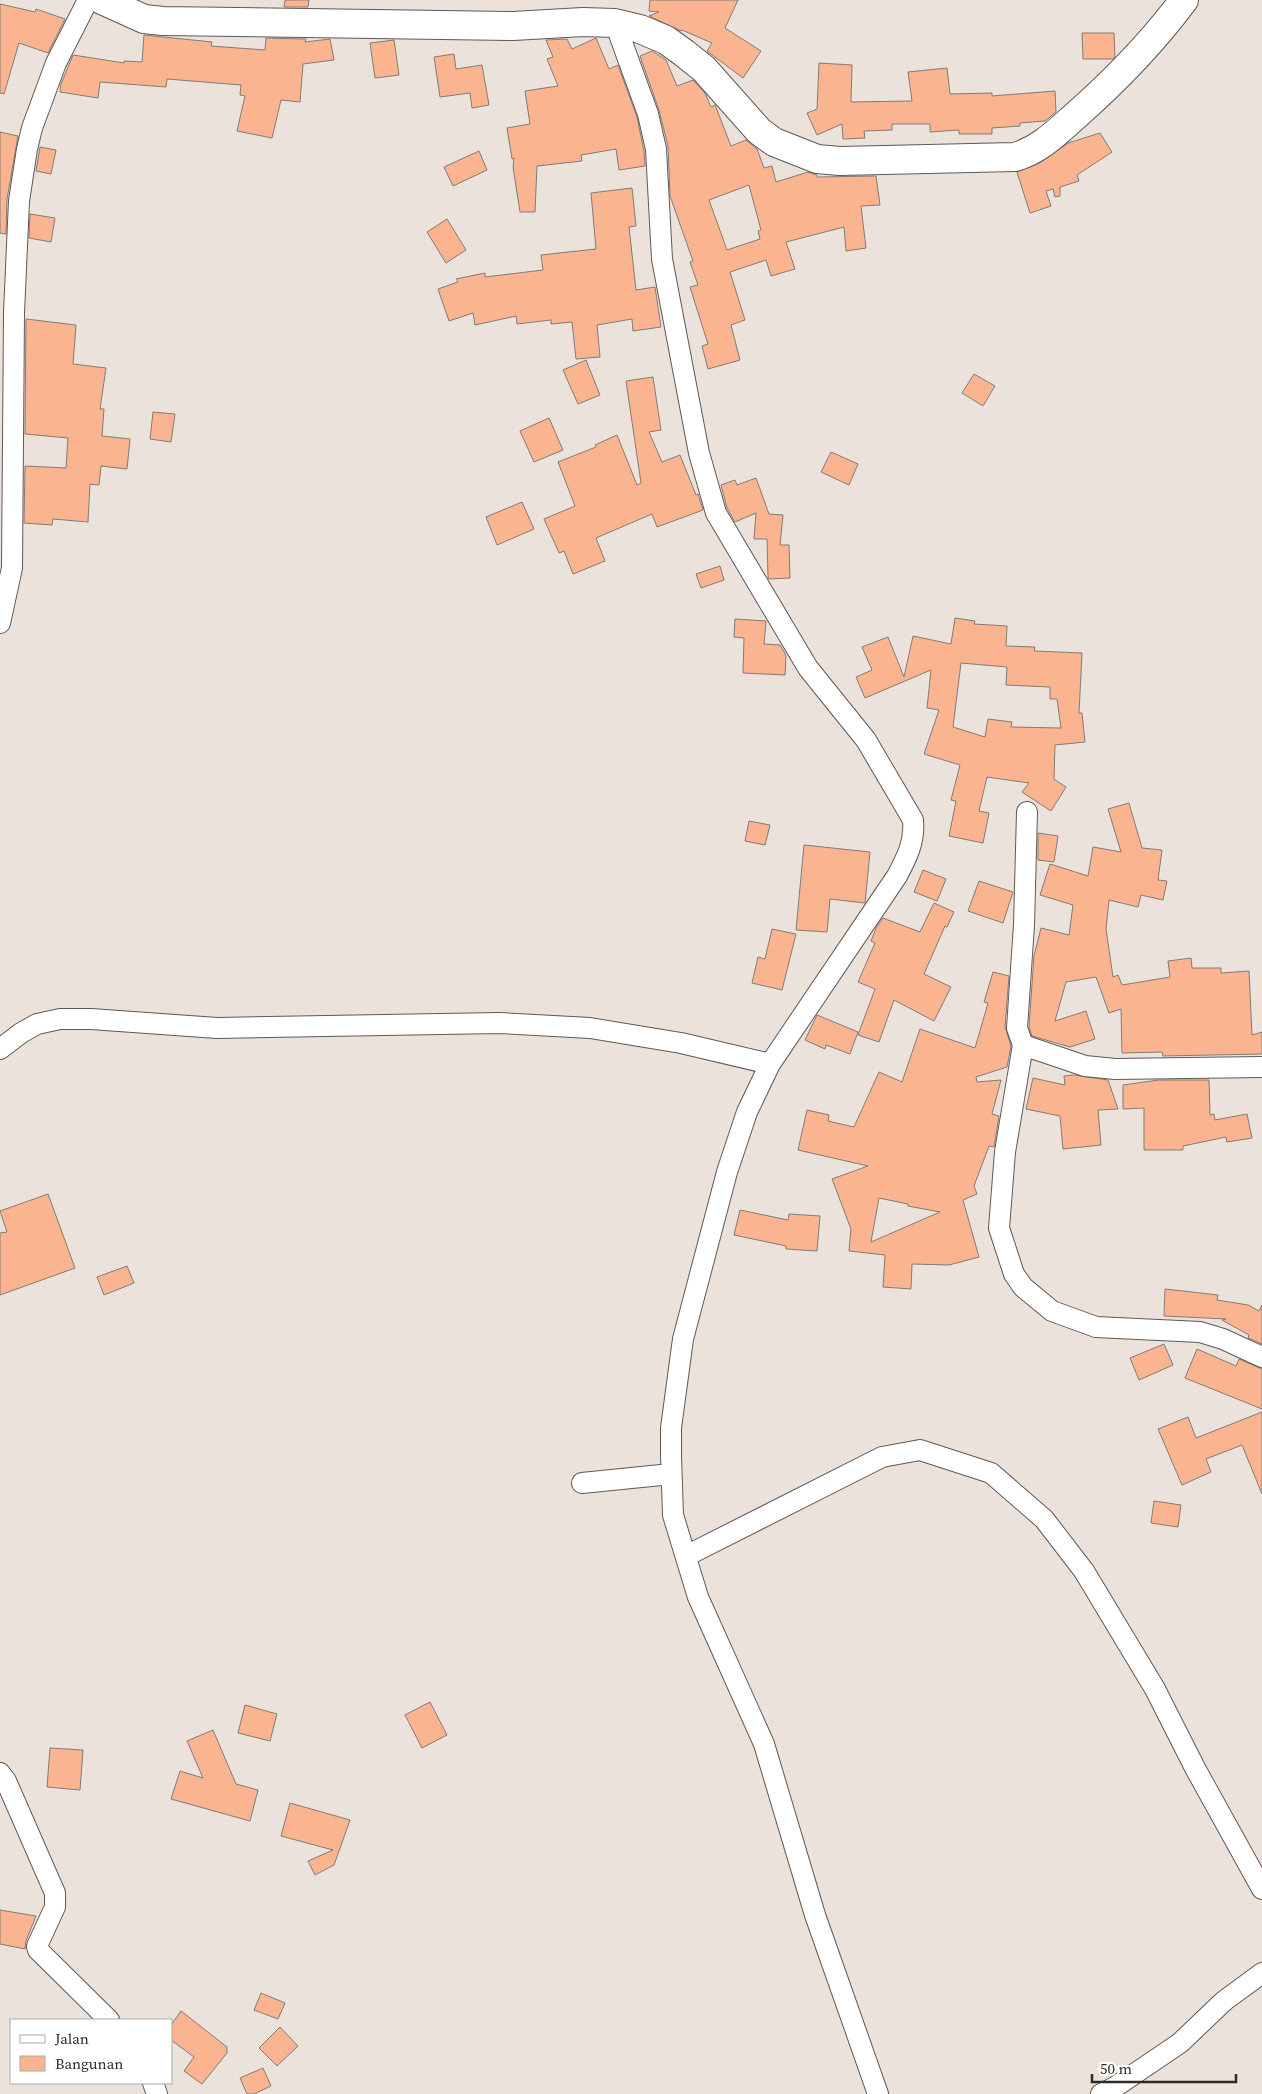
<svg xmlns="http://www.w3.org/2000/svg" width="1262" height="2094" viewBox="0 0 1262 2094" font-family="'Source Serif 4',serif">
  <style>
    .building { fill: #fab590; stroke: #847a76; fill-rule: evenodd }
    .lines { fill: none; stroke-linecap: round; stroke-linejoin: round }
    .minor-casing { stroke: #615854; stroke-width: 22 }
    .secondary-casing { stroke: #615854; stroke-width: 30 }
    .minor { stroke: #fff; stroke-width: 20 }
    .secondary { stroke: #fff; stroke-width: 28 }
  </style>
  <rect width="100%" height="100%" fill="#ece2dc"/>
  <path class="building" d="M285,0h24l-1,7h-24z
    M650,0h88l-13,28 36,23 -18,27 -36,-27 5,-8 -30,-13 -1,1 -32,-15 10,-4 -10,-1z
    M0,4l35,8 1,-3 29,10 -17,34 -29,-10 -15,51 -4,-1z
    M1082,33h32l1,24 -2,2h-30z
    M144,35l68,7 -1,4 54,4 1,-12 40,1 -1,3 25,-3 4,21 -31,4 -3,38 -19,-2 -9,38 -35,-7 8,-35 -5,-1 1,-10 -74,-6 -1,8 -66,-5 -2,16 -38,-6 1,-8 12,-29 51,8v-2l18,1z
    M596,38l13,31 9,-4 19,52 7,34 1,15 -26,4 -3,-21 -35,6 1,6 -45,5 -2,46h-15l-7,-45 1,-9 -2,1 -5,-31 23,-4 -5,-33 33,-5 -11,-27 6,-2 -7,-17 21,-1 5,10z
    M394,40l5,35 -24,3 -5,-35z
    M652,51l14,9 11,26 16,-6 12,13 6,14 4,-2 16,41 15,-6 11,9 7,19 8,-2 4,16 32,-10 9,3v2l59,-1 4,29 -19,1 5,42 -20,3 -2,-24 -58,15 9,27 -24,7 -5,-16 -36,12 15,48 -14,5 9,35 -32,9 -6,-23 6,-2 -18,-57 8,-2 -8,-23 3,-1 -23,-65 -2,-50 -9,-36 -19,-54zM749,185l12,45 -3,1 2,8 -33,11 -18,-50z
    M454,54l2,15 26,-4 7,40 -17,3 -2,-15 -30,4 -6,-40z
    M819,63l33,2 -1,37 61,-1 -4,-29 39,-4 3,26 42,-1v3l63,-5 1,21 -11,9 -25,2v3l-28,2v6h-33v-4l-29,2v-8h-38v6l-28,1 1,7 -22,1 -1,-15 -25,11 -10,-22 10,-4z
    M0,132l18,4 -11,63 -1,35 -6,-1z
    M1100,133l12,19 -35,23 2,6 -19,6v9l-5,1 -2,-8 -7,2 5,15 -21,7 -13,-41 23,-9 28,-20z
    M40,147l16,3 -5,24 -15,-3z
    M479,151l8,19 -34,16 -9,-19z
    M632,188l4,38 -7,1 7,63 19,-3 6,40 -28,4 -1,-12 -35,6 3,32 -24,2 -4,-37 -21,2v-4l-34,4 -1,-8 -41,9 -2,-12 -24,8 -11,-32 20,-7 -2,-3 29,-6v4l58,-7 -2,-15 55,-6 -5,-56z
    M30,214l25,4 -4,24 -22,-4z
    M447,219l19,31 -20,13 -19,-31z
    M26,319l50,6 -3,39 33,4 -6,41h4l-2,27 28,3 -3,30 -26,-3 -2,19 -9,-1 -2,38 -35,-3 -1,6 -28,-2 1,-57 41,2 2,-30 -43,-4z
    M586,360l14,35 -22,9 -15,-34z
    M974,374l21,12 -12,20 -21,-13z
    M653,377l8,53 -12,2 13,30 18,-7 16,40 2,-1 5,16 -46,17 -5,-13 -56,24 9,23 -32,13 -9,-23 -5,2 -15,-34 31,-13 -17,-44 38,-15 -1,-2 22,-10 20,50 4,-2 -15,-102z
    M153,412l22,2 -4,28 -21,-3z
    M549,418l14,32 -29,12 -14,-31z
    M831,452l27,12 -9,21 -28,-13z
    M756,478l13,36 14,1 -3,30h9l1,33 -21,1 -1,-2 -1,-38h-13l2,-26 -21,9 -8,-14 -6,-23 14,-5 2,5z
    M522,502l12,27 -37,16 -11,-28z
    M720,566l4,14 -23,8 -5,-14z
    M955,618l20,3 -1,3 33,2 -1,20 29,1 -1,4 48,2 -3,60h3l3,29 -30,3 -1,34 12,8 -15,24 -29,-19 7,-9 -42,-6 -8,34 10,2 -6,30 -34,-7 7,-35 -5,-1 9,-35 -36,-11 15,-44 -12,-2 4,-38 -66,28 -9,-21 16,-7 -10,-23 26,-10 16,40 9,-41 38,8zM961,663l46,4 -1,18 44,2v12h7l4,29 -50,-1 1,-5 -24,-3 -3,18 -32,-10z
    M735,619l31,2 -2,23 16,1 6,10 -1,20 -42,-2 1,-35 -10,-1z
    M1129,803l13,45 20,2 -4,30 9,1 -4,19 -22,-5 -3,12 -29,-7 -3,29 7,48 5,-2 4,10 48,-8 -2,-16 23,-3 1,10h29v5l28,-2 3,64 10,-3v22l-99,2 -1,-4 -40,1 -1,-44 -12,4 -13,-36 -30,5 -11,39 31,-10 9,28 -25,8 -38,-11 -3,-10 5,-70 7,-28 28,7 4,-30 -33,-10 10,-31 38,12 5,-29 28,5 -13,-43z
    M749,821l21,4 -5,20 -20,-4z
    M1038,833l20,3 -4,26 -16,-2z
    M804,845l66,7 -5,51 -35,-4 -3,33 -31,-2z
    M923,870l23,9 -9,22 -23,-9z
    M979,881l34,11 -10,31 -35,-12z
    M934,903l20,9 -7,15 -2,-1 -21,48 27,13 -17,34 -40,-21 -15,42 -21,-7 17,-46 -17,-7 17,-39 -4,-2 5,-13 7,-10 37,14z
    M772,929l24,5 -14,56 -30,-7 6,-26 7,2z
    M993,972l16,4 -4,51 6,19 -4,21 -31,10 1,5 24,-2 -9,34 7,2 -5,31 -5,-1 -15,40 3,8 -14,6 16,57 -30,8 -37,-1 -1,25 -28,-2 2,-32 -36,-4 2,-22 -19,-50 36,-13 -70,-16 9,-40 22,5 -1,6 26,6 25,-55 23,10 18,-53 55,19 13,-45 -4,-1zM879,1198l29,6v2l32,6 -69,30z
    M817,1015l41,17 -8,22 -24,-9 -1,4 -20,-9z
    M1074,1075l34,5 10,29 -20,1 3,35 -38,4 -3,-33 -34,-7 7,-31 32,7 -1,-9z
    M1159,1080h50l1,35 4,-1 1,6 32,-6 5,24 -25,4 -1,-5 -43,9v4h-39v-42l-21,1v-24z
    M48,1194l27,74 -75,27v-62l7,-1 -7,-21z
    M740,1210l48,10 1,-6 31,2 -3,35 -31,-2v-3l-52,-11z
    M127,1266l7,17 -30,12 -7,-18z
    M1165,1289l53,6 -1,5 31,5 11,6 3,-6v39l-14,-6 1,-3 -27,-15 4,-1 -62,-3z
    M1164,1344l9,21 -34,15 -9,-22z
    M1197,1349l39,17 3,-7 23,10v40l-77,-31z
    M1262,1412v82l-20,-49 -36,14 5,13 -29,13 -24,-56 30,-12 8,21z
    M1154,1501l27,4 -3,22 -27,-4z
    M430,1702l17,33 -25,13 -17,-33z
    M245,1705l32,9 -7,27 -32,-8z
    M213,1730l23,54 22,6 -8,31 -79,-22 9,-28 23,7 -16,-37z
    M50,1748l33,2 -3,40 -33,-3z
    M290,1803l60,17 -16,45 -19,10 -7,-14 25,-11 -52,-14z
    M0,1910l36,6 -10,25 -1,8 -25,-5z
    M261,1993l24,10 -7,16 -24,-9z
    M181,2011l46,36v6l-25,31 -18,-13 10,-14 -23,-17v-15z
    M280,2027l18,19 -21,20 -18,-18z
    M263,2068l8,18 -17,8h-7l-7,-16z"/>
  <g class="lines">
    <g class="minor-casing">
      <path id="minor" d="M615,23l33,91 8,35 6,110 37,194 17,60 92,155 58,72 47,80c2,22 -6,37 -16,56l-127,188 -23,48 -20,60 -44,167 -12,89v27l2,60 25,82 66,147 51,171 63,179
        M0,623l12,-55 2,-255 5,-112 8,-52 5,-21 24,-65 32,-63
        M1023,1045l-6,-17 7,-103 3,-113
        M0,1049l21,-16 16,-9 23,-5h31l126,9 282,-5 91,5 91,15 89,21
        M1262,1067l-147,2 -30,-3 -62,-21 -18,107 -6,76 15,46 9,13 29,24 44,16 104,5 23,7 39,18
        M582,1483l89,-9
        M686,1556l196,-99 38,-7 71,23 53,46 40,52 71,118 40,79 67,121
        M0,1773l6,8 49,112v14l-18,39 1,4 71,70
        M153,2083l4,11
        M1101,2094l14,-7 65,-44 44,-42 38,-28"/>
    </g>
    <g class="secondary-casing">
      <path id="secondary" d="M102,0l42,19 19,2 350,5 70,-4 32,1 25,6 26,11 18,13 20,16 55,62 15,11 43,17 23,2 175,-4c24,-7 41,-24 59,-40 41,-36 78,-74 110,-117"/>
    </g>
    <use href="#minor" class="minor"/>
    <use href="#secondary" class="secondary"/>
  </g>
  <rect x="10" y="2019" width="162" height="65" fill="#ffffff" stroke="#acaaa9"/>
  <rect x="20" y="2035" width="25" height="8" fill="#ffffff" stroke="#acaaa9"/>
  <text x="55" y="2044" font-size="15" fill="#2f2b29">Jalan</text>
  <rect x="20" y="2056" width="25" height="15" fill="#fab590" stroke="#acaaa9"/>
  <text x="55" y="2069" font-size="15" fill="#2f2b29">Bangunan</text>
  <path d="M1092 2074v8h144v-8" fill="none" stroke="#2f2b29" stroke-width="2.5"/>
  <text x="1100" y="2074" font-size="15" fill="#2f2b29" stroke="#ffffff" stroke-width="4" paint-order="stroke">50 m</text>
</svg>
